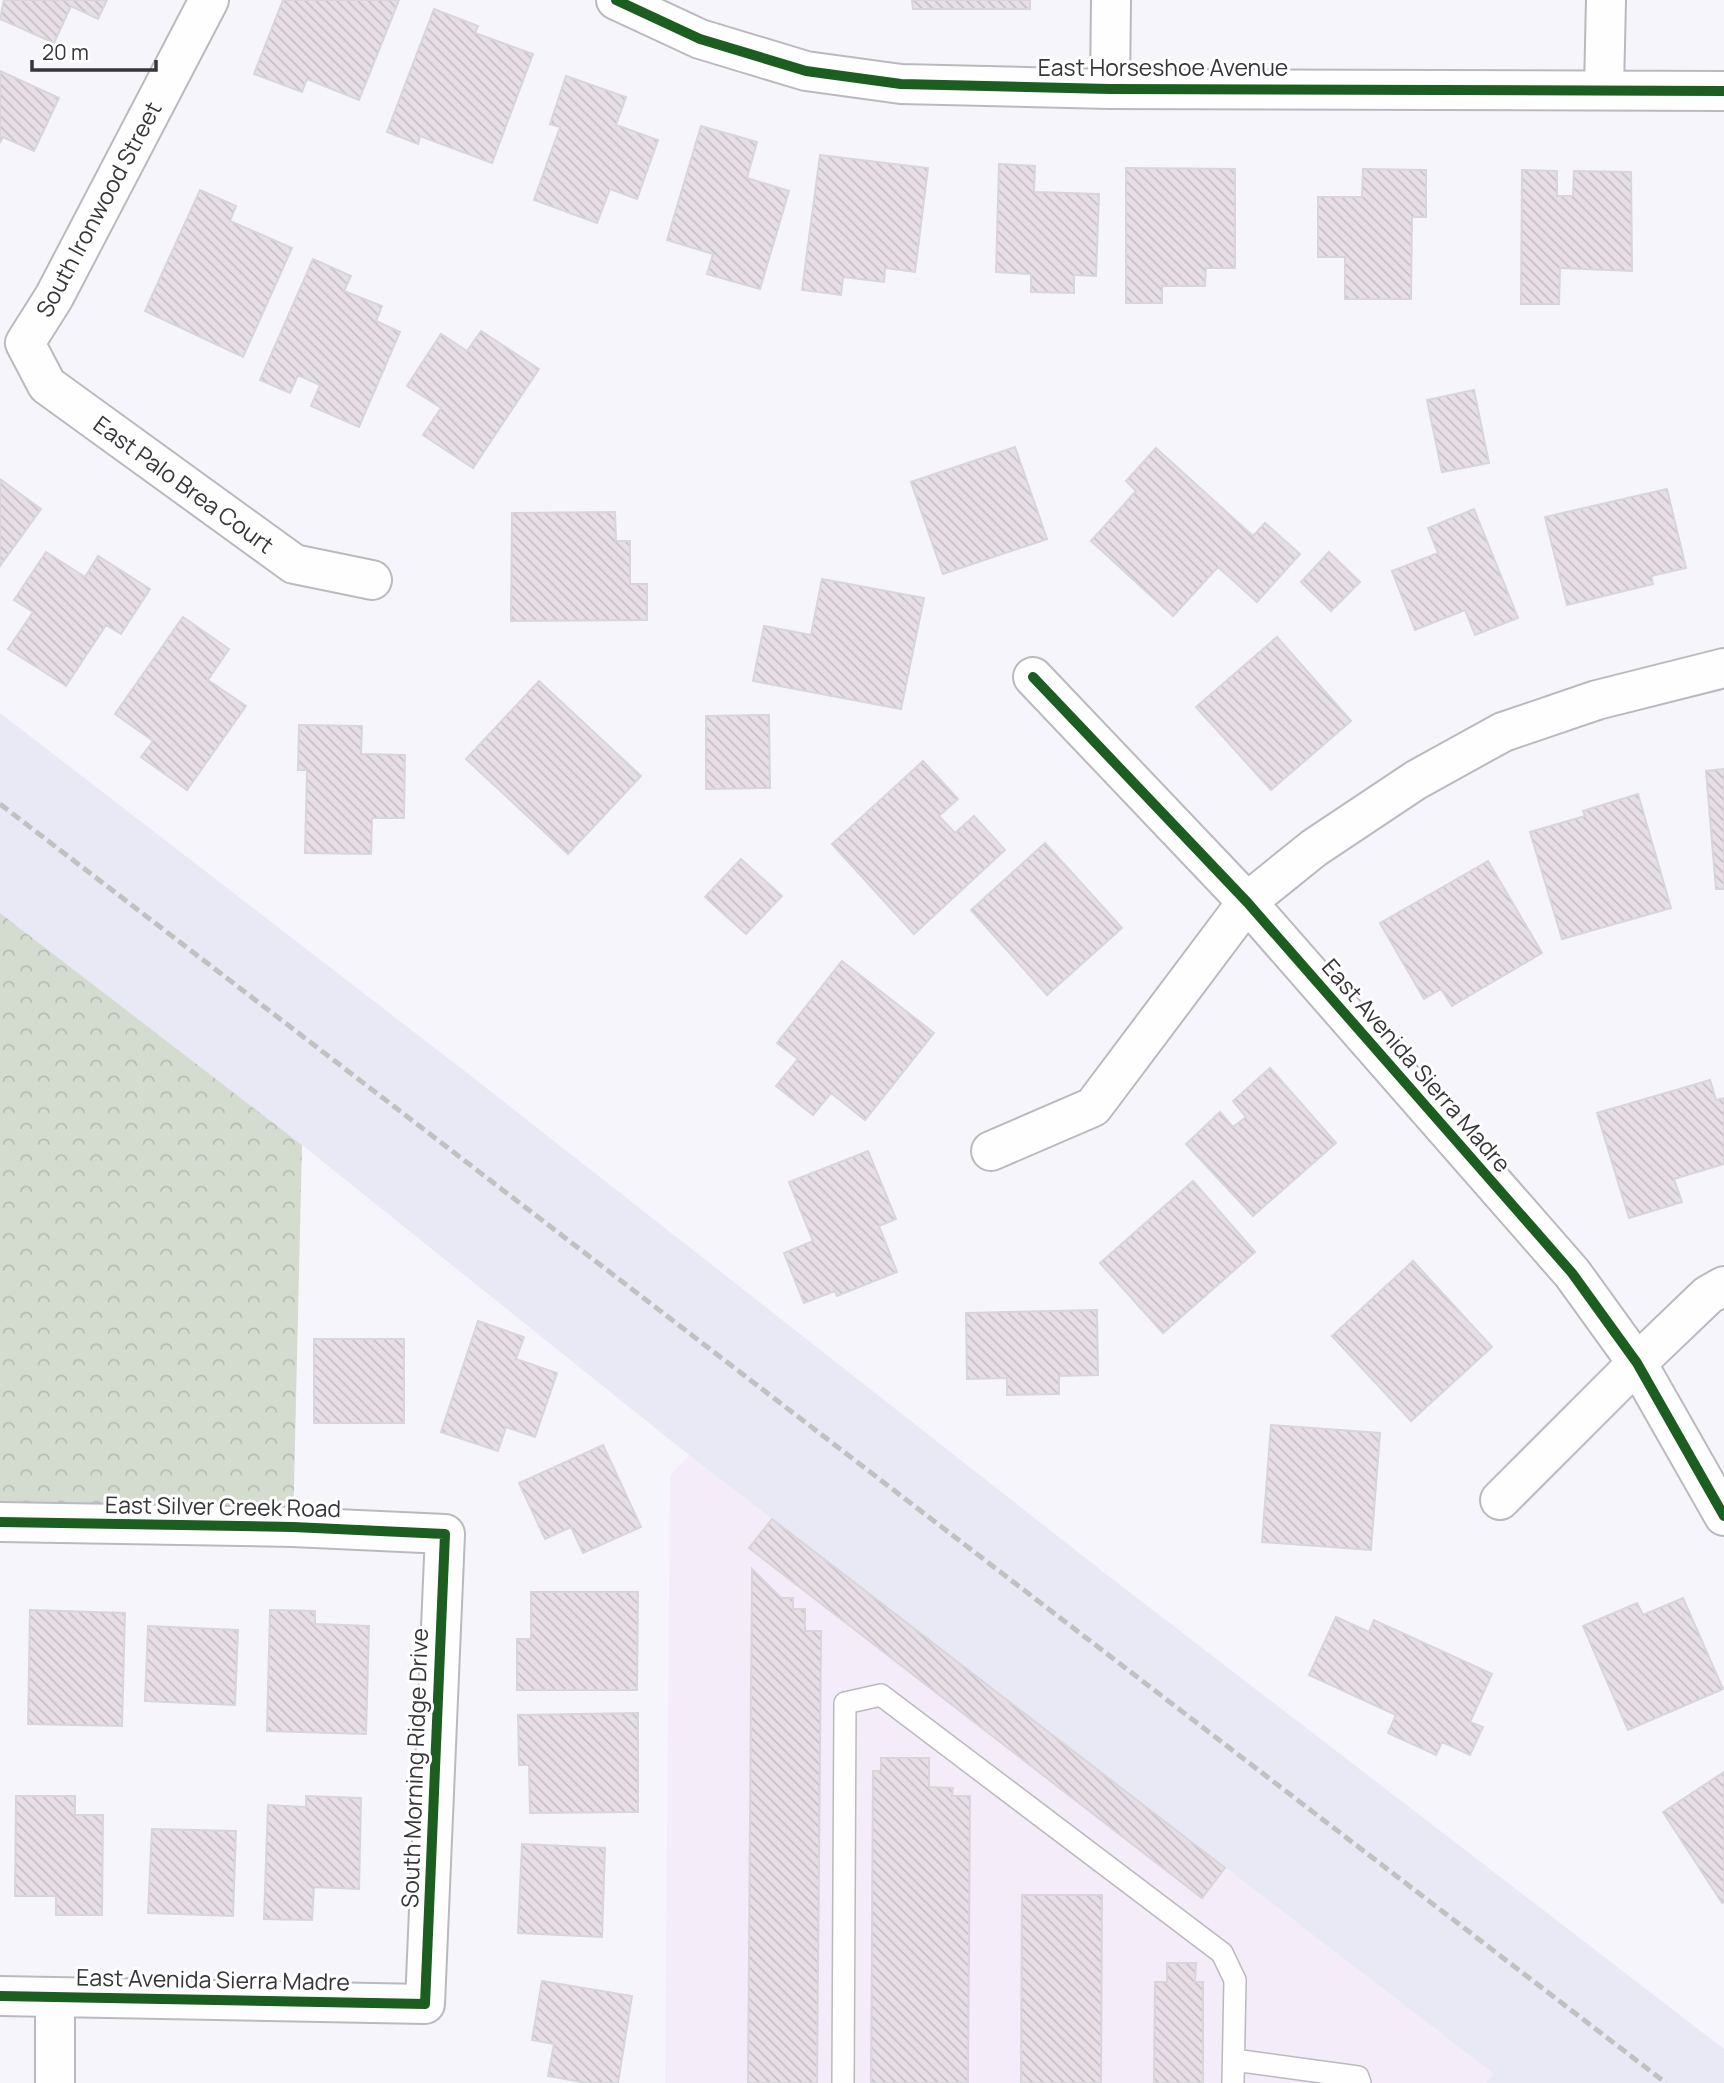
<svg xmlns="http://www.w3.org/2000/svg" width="1724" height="2083" viewBox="0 0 1724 2083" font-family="Manrope,sans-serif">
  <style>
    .commercial { fill: #f4ecf9 }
    .built { fill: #e9e8f5 }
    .park { fill: url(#park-crowns) }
    .building { fill: url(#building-back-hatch); stroke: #d8d6da; stroke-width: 2 }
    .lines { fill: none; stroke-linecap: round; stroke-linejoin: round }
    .service-casing { stroke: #bababe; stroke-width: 24 }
    .minor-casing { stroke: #bababe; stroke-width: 42 }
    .service { stroke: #fefefe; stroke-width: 21 }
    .minor { stroke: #fefefe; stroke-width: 38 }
    .rail { stroke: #c1c1c2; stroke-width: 5; stroke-dasharray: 10 5; stroke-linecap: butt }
    .cycleway-casing { stroke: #fff; stroke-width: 15 }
    .cycleway { stroke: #1b5e20; stroke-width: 10 }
    .labels { text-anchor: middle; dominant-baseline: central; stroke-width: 6; stroke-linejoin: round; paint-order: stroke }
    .street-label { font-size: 23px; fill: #36363a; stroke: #fff }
  </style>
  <defs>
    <pattern id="park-crowns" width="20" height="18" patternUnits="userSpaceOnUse" patternTransform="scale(1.75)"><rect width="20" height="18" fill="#d4dcd0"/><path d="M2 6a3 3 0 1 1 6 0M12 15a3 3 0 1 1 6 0" fill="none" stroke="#b7bdb3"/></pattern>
    <pattern id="building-back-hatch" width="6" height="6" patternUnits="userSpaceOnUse" patternTransform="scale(1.75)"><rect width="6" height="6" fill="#e7dee6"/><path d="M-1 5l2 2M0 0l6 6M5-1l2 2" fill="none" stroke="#c7bfc6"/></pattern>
  </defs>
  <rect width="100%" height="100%" fill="#f5f5fb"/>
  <path class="commercial" d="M689,1455l83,64 722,555 -8,9h-821l5,-607z"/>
  <path class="built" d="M0,713l471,363 631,495 622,478v34h-238l8,-9 -805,-619 -387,-310 -302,-232z"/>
  <path class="park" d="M0,913l302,232 -9,382 -293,-5z"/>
  <path class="building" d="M4,0h103l-9,19 -27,-13 -17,37 -54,-24z
    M283,0h116l-40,100 -52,-21 -5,13 -48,-18z
    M912,0h118v9h-117z
    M434,9l44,17 -3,7 58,21 -41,109 -72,-27 -2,8 -31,-12z
    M0,71l59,27 -25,53 -31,-14 -3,6z
    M566,76l60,21 -10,28 42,15 -21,59 -27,-10 -13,34 -63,-23 26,-73 -10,-3z
    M701,126l56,16 -10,36 42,13 -29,98 -53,-15 6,-20 -46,-14z
    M820,155l108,13 -13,104 -30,-4 -1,14 -41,-5 -2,18 -39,-5z
    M999,164l36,2 -1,26 65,2 -3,82 -22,-1v18l-43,-1v-18l-35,-2z
    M1126,168l109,1v99h-29l-1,18h-43v17h-36z
    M1363,169l63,1v47h-14l-1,82h-66v-42h-27v-60h44z
    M1522,170l35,1v25h16l1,-25 57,1 1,99 -72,-3 -1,36h-38z
    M200,190l36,16 -6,15 62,27 -49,109 -98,-46z
    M313,259l38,17 -7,15 38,15 -6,15 24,11 -41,95 -48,-21 9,-21 -22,-10 -8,18 -30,-13z
    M481,331l58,38 -66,99 -50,-33 18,-27 -34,-22 34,-52 26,17z
    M1474,390l15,73 -47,9 -15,-72z
    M1015,447l32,92 -104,35 -32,-92z
    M1156,448l97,88 12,-13 35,31 -43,48 -39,-35 -45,49 -82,-75 45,-50 -10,-10z
    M0,479l41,30 -41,57z
    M1667,489l19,79 -35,8 2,8 -86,21 -22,-88z
    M1474,509l44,109 -43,17 -10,-25 -50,20 -23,-59 46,-18 -10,-25z
    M615,512l1,29h14v43h17v36l-136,1 1,-108z
    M46,552l39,25 13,-21 52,33 -29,45 -15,-9 -40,61 -58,-37 25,-37 -19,-12z
    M1329,552l31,30 -29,29 -30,-29z
    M822,579l102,19 -23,111 -148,-28 11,-55 47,9z
    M183,617l46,32 -21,31 38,26 -59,84 -46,-33 12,-16 -38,-27z
    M1277,637l74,84 -80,69 -75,-83z
    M539,681l102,95 -73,78 -102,-95z
    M769,715l1,73 -64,1v-73z
    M299,725l63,1 -1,28 44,1 -1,63h-32l-1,36 -66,-1 2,-83h-9z
    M923,761l35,38 -19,17 16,17 19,-17 31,34 -91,84 -82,-90z
    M1724,769v120h-8l-10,-118z
    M1638,794l33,114 -109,31 -32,-107 55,-16 -2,-5z
    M1045,843l77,85 -75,67 -76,-85z
    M741,859l41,37 -36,38 -41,-37z
    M1488,861l54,92 -90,53 -11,-17 -17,10 -44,-76z
    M842,961l92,72 -69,87 -34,-27 -18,22 -37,-29 22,-27 -21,-16z
    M1270,1068l66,75 -83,73 -67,-72 34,-32 13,15 13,-10 -13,-16z
    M1710,1080l6,20 8,-2v66l-50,15 8,23 -53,16 -32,-105z
    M868,1151l28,68 -17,7 18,46 -60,24 -2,-5 -31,12 -20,-50 29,-12 -24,-59z
    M1193,1181l62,71 -92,81 -63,-70z
    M1413,1261l79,86 -81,74 -79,-85z
    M1097,1310l1,65 -39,1v18l-52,1v-17l-40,1 -1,-66z
    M478,1321l46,16 -8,22 41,14 -22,64 -29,-10 -8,24 -57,-19z
    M314,1339h90v84h-90z
    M1271,1425l109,8 -9,117 -109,-8z
    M603,1445l38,82 -58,26 -12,-26 -26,12 -26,-56z
    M772,1519l453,349 -23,30 -453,-350z
    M752,1569l29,29h12v11h12v22h16l-4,452h-69z
    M531,1592h107l-1,98h-120v-51h14z
    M1683,1598l40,91 -95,41 -45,-104 54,-23 6,12z
    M30,1610l95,3 -3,113 -94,-2z
    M270,1610l45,1v13l54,2 -3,108 -99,-3z
    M1336,1617l33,15 5,-12 118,54 -22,48 13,5 -13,28 -28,-13 -6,13 -48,-22 8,-18 -87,-40z
    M148,1626l90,4 -3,75 -90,-4z
    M638,1713v99l-108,1 -1,-48h-10l-1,-50z
    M881,1758h48v29l24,1 -1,8h18l-2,287h-97l2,-312h8z
    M1724,1772v130l-2,1 -59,-91z
    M16,1796h59v19h28l-1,100h-46v-19h-41z
    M306,1796l55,2 -2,91 -45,-2 -2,33 -48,-1 4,-114 38,2z
    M152,1829l84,2 -3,85 -85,-3z
    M522,1844l83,4 -3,89 -84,-4z
    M1022,1895h80l-1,188h-80z
    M1167,1963h29l-1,19h8v101h-49l1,-101h12z
    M542,1981l90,15 -14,87h-31l-39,-7 6,-32 -22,-4z"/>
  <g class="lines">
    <g class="service-casing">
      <path id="service" d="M1234,2060l124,17 2,6
        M843,2083l2,-380 36,-8 341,258 13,27 -2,103"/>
    </g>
    <g class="minor-casing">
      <path id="minor" d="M209,0l-155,297 -29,46 22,42 247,179 78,16
        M616,0l84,39 106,32 95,13 209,5 614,2
        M1110,89l1,-89
        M1604,89l2,-89
        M1033,677l214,225 325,371 65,90 87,153
        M991,1151l102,-44 154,-205 67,-54 102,-68 87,-48 94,-32 127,-32
        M1500,1500l137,-137 71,-68 16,-9
        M0,1522l293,5 152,7 -20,470 -425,-8
        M55,1997v86"/>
    </g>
    <use href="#service" class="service"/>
    <use href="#minor" class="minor"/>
    <path class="rail" d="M0,804l1666,1279"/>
    <g class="cycleway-casing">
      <path id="cycleway" d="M616,0l84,39 106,32 95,13 209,5 614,2
        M1033,677l214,225 325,371 65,90 87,153
        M0,1522l293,5 152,7 -20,470 -425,-8"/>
    </g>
    <use href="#cycleway" class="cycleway"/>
  </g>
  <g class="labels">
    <g class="street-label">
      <text x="1163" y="67">East Horseshoe Avenue</text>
      <text transform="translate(98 209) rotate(-62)">South Ironwood Street</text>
      <text transform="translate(184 484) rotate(36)">East Palo Brea Court</text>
      <text transform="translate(1417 1065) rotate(49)">East Avenida Sierra Madre</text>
      <text transform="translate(223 1506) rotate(1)">East Silver Creek Road</text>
      <text transform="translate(414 1768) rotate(-88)">South Morning Ridge Drive</text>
      <text transform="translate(213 1979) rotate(1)">East Avenida Sierra Madre</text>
    </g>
  </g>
  <path d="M32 60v10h124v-10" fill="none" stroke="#36363a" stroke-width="3.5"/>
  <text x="42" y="60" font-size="21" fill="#36363a" stroke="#ffffff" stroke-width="5" paint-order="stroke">20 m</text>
</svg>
